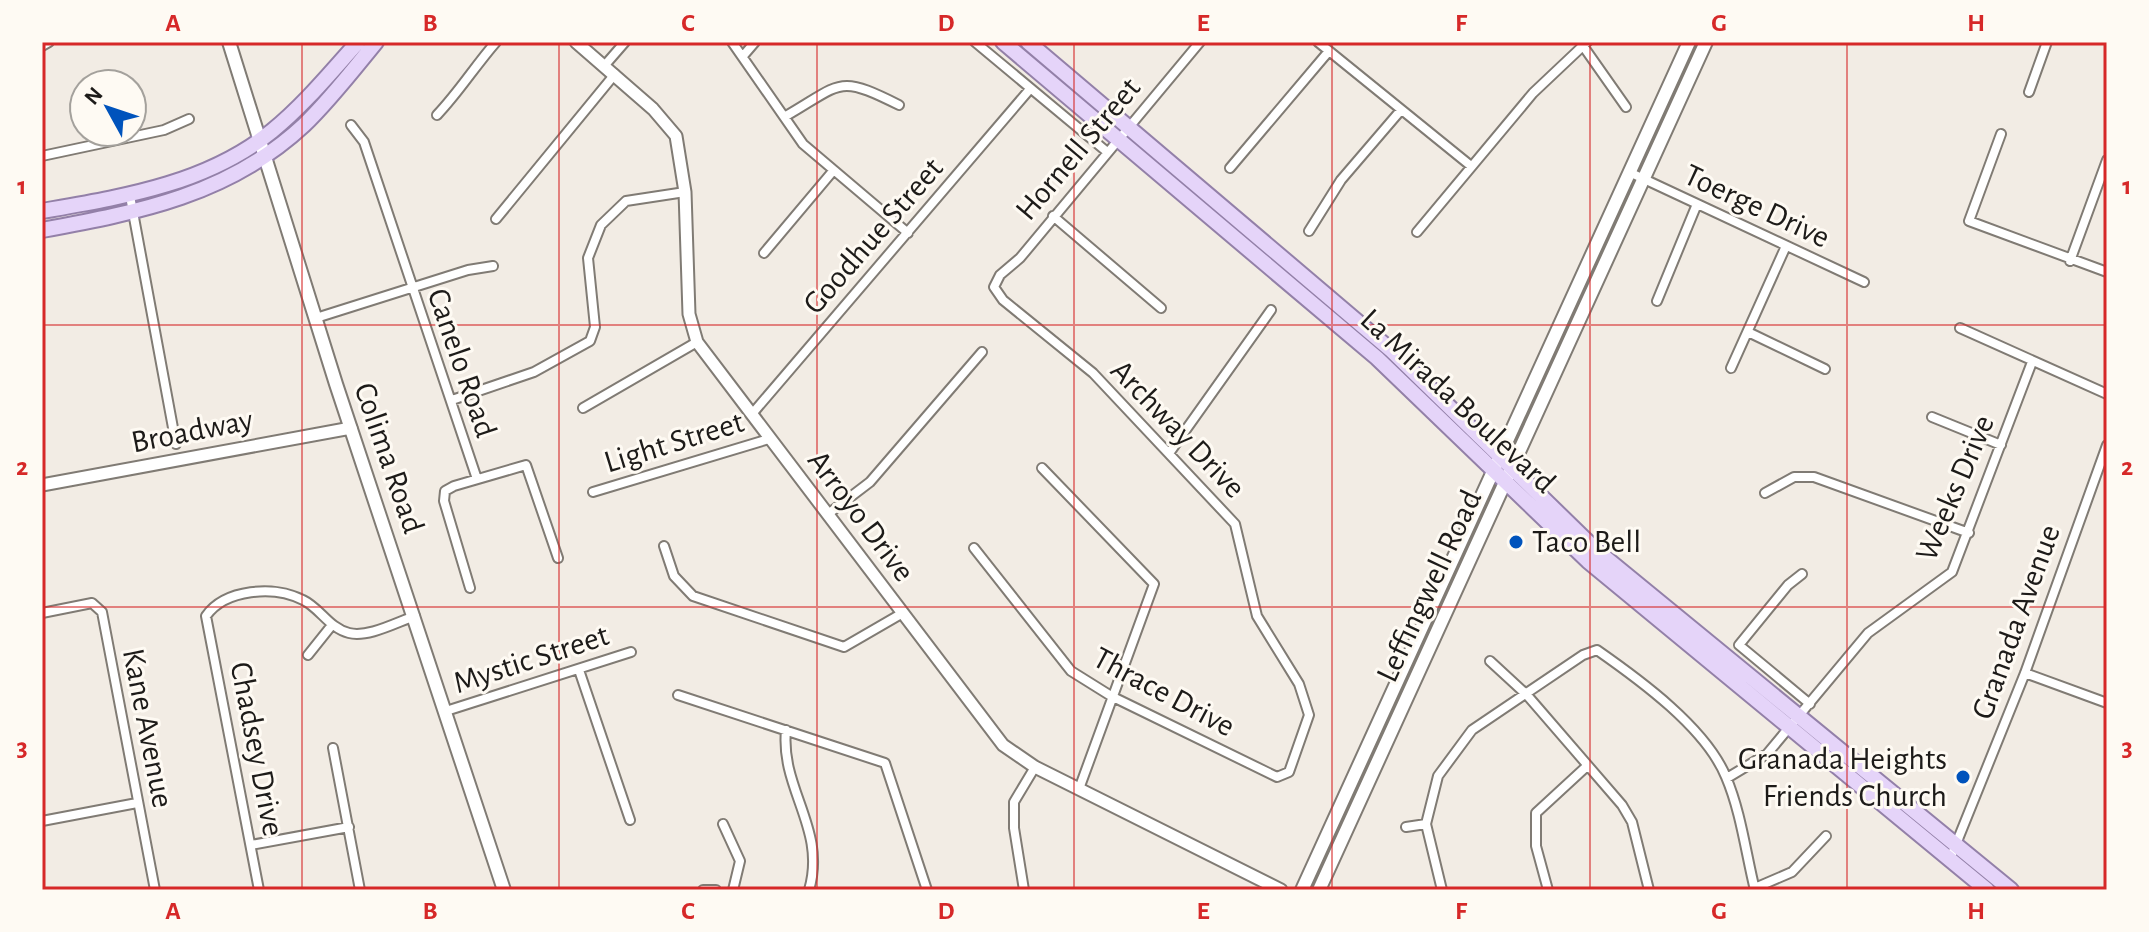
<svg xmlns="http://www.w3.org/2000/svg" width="2149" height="932" viewBox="0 0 2149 932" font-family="'Alegreya Sans',sans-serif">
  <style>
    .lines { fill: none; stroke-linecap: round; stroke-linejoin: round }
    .minor-casing { stroke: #807b74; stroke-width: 12 }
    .tertiary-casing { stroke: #807b74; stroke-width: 15 }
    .secondary-casing { stroke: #807b74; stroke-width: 16 }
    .primary-casing { stroke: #9380a8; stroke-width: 18 }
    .minor { stroke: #fff; stroke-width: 8 }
    .tertiary { stroke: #fff; stroke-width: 11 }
    .secondary { stroke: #fff; stroke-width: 12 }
    .primary { stroke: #e5d4f9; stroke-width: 14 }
    .grid { fill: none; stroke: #d62828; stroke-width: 2; stroke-opacity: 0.55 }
    .poi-dot { fill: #0053bc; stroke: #fefaf3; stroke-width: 3 }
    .labels { text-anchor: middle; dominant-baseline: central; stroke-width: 6; stroke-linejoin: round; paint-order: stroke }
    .street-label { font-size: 32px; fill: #1d1b19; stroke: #fefaf3 }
    .poi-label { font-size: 32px; fill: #1d1b19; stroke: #fefaf3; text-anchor: start }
    .neatline { fill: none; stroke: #d62828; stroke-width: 3 }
    .grid-label { font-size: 26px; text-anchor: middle; font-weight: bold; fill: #d62828 }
  </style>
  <rect width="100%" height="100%" fill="#f2ece4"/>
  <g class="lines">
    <g class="minor-casing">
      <path id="minor" d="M732,42l71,102 105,89
        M975,42l131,109
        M1318,42l153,124
        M1581,43l45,64
        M42,46l7,-4
        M743,56l12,-14
        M605,65l20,-23
        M2029,92l18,-50
        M437,115c22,-23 38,-49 59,-73
        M786,116c57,-33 51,-42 113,-11
        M351,125l13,17 113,337
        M2001,134l-32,87 138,51
        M42,156l122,-26 25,-11
        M1230,168l99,-117
        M1629,172l235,110
        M130,196l46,248
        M1053,216l108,92
        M496,219l119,-145
        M1309,231l32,-51 60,-70
        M1417,232l116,-139 54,-51
        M764,253l69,-82
        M2070,261l37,-101
        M1657,301l40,-97
        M316,318l152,-48 25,-4
        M1960,328l147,66
        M1748,332l77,37
        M1731,368l55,-122
        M452,400l82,-28 56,-31 5,-14 -7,-69 13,-33 25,-24 59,-9
        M583,408l114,-66
        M752,414l278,-325
        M1932,417l69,28
        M1170,452l101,-142
        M1042,468l112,116 -75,205
        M593,492l176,-53
        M1765,493l29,-16h20l155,56
        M828,514l42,-32 112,-130
        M664,546l10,30 19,20 151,51 57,-33
        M974,548l97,123 40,25 166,81 12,-5 20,-57 -10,-31 -42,-68 -22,-92 -142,-151 -90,-73 -9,-13 6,-12 20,-17 180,-216
        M1802,574l-14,11 -49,60 71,59
        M470,588l-26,-87 1,-10 9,-5 72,-21 32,93
        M42,613l50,-10 10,9 53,278
        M308,655l24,-30
        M1490,661l37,34 95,110 10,17 17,68
        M579,670l51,150
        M2025,673l82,30
        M678,695l207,68 42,127
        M446,711l185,-59
        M786,730c-6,59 41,99 23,160
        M333,748l27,142
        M1727,778l40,-24 101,-121 84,-61 80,-210
        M42,821l95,-18
        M723,824l17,37 -7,29
        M1426,824l16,66
        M1406,827l20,-3 12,-48 34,-46 111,-75 14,-5c43,30 109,78 129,127 15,35 20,77 29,113
        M251,845l98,-18
        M1950,859l75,-186 82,-228
        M1755,888l37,-16 34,-36
        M259,890l-53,-274c19,-27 68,-31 97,-16 17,8 26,28 46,33 19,5 48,-11 66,-17
        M703,890h13
        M1024,890l-10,-62v-26l21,-35
        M1548,890l-12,-44v-33l51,-47"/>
    </g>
    <g class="tertiary-casing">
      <path id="tertiary" d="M576,42l77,67 23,27 9,56 4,122 8,28 306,403 32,22 246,123
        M42,485l309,-57"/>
    </g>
    <g class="secondary-casing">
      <path id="secondary" d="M229,42l107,342 168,506
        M1302,890l387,-848
        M1319,890l387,-848"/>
    </g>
    <g class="primary-casing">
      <path id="primary" d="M1003,42l374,316 211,203 399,329
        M1028,42l364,309 205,200 414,339
        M42,211c80,-14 165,-27 230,-80 32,-26 59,-59 86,-89
        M42,230c97,-18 187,-35 262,-105 26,-25 49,-55 72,-83"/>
    </g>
    <use href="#minor" class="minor"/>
    <use href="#tertiary" class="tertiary"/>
    <use href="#secondary" class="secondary"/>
    <use href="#primary" class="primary"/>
  </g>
  <path class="grid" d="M302,42v848M559,42v848M817,42v848M1074,42v848M1332,42v848M1590,42v848M1847,42v848M42,325h2065M42,607h2065"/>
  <g class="poi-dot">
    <circle cx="1516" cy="542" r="8"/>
    <circle cx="1963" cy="777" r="8"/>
  </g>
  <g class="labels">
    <g class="street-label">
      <text transform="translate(1078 149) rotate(-50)">Hornell Street</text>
      <text transform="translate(1757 206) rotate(25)">Toerge Drive</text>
      <text transform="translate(873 236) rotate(-49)">Goodhue Street</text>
      <text transform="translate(462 363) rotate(71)">Canelo Road</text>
      <text transform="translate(1458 401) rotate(43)">La Mirada Boulevard</text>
      <text transform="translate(1178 429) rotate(46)">Archway Drive</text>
      <text transform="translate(192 431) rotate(-11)">Broadway</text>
      <text transform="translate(674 442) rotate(-17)">Light Street</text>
      <text transform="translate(389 458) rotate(71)">Colima Road</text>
      <text transform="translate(1955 488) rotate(-67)">Weeks Drive</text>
      <text transform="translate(861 516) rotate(53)">Arroyo Drive</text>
      <text transform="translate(1429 586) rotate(-65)">Leffingwell Road</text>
      <text transform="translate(2016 622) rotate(-70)">Granada Avenue</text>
      <text transform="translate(531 659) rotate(-18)">Mystic Street</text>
      <text transform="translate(1164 692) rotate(28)">Thrace Drive</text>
      <text transform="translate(148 728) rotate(79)">Kane Avenue</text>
      <text transform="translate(257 749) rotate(79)">Chadsey Drive</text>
    </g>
    <g class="poi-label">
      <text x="1532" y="542">Taco Bell</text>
      <text x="1947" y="759" text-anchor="end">Granada Heights<tspan x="1947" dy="37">Friends Church</tspan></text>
    </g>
  </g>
  <rect width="2149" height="932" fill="none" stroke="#fefaf3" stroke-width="88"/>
  <g transform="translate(108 108) rotate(310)"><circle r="38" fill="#fefaf3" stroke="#a4a19c" stroke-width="2"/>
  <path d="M0-6L14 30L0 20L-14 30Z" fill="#0053bc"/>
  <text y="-12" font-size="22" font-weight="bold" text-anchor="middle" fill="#1d1b19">N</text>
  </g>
  <rect x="44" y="44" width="2061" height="844" class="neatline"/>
  <g class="grid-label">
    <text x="173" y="31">A</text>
    <text x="430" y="31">B</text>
    <text x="688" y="31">C</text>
    <text x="946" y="31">D</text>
    <text x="1203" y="31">E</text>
    <text x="1461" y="31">F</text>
    <text x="1719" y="31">G</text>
    <text x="1976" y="31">H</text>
    <text x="22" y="194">1</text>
    <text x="2127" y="194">1</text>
    <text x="22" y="475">2</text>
    <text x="2127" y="475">2</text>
    <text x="22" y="756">3</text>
    <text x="2127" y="756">3</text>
    <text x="173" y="919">A</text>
    <text x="430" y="919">B</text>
    <text x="688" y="919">C</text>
    <text x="946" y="919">D</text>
    <text x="1203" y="919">E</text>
    <text x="1461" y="919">F</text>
    <text x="1719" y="919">G</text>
    <text x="1976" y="919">H</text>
  </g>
</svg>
